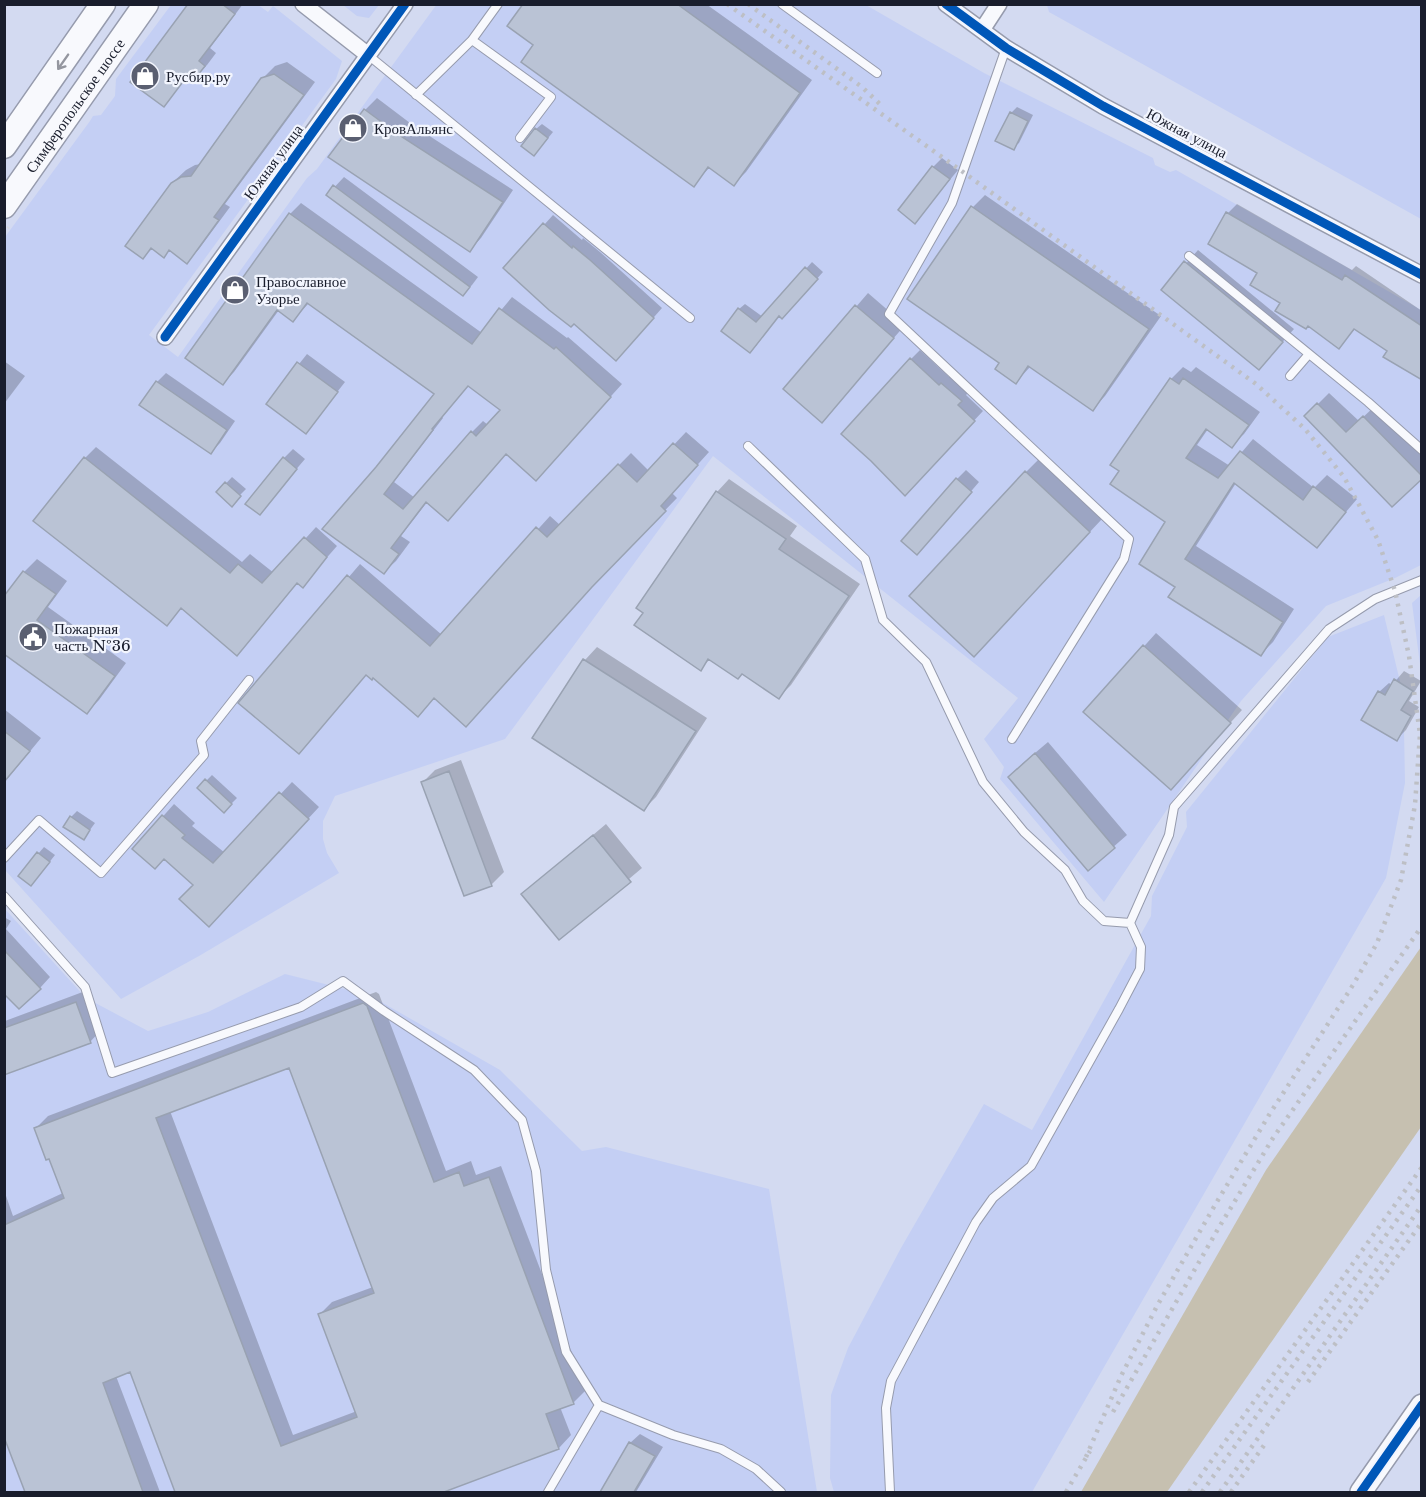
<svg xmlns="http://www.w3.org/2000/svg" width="1426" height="1497" viewBox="0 0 1426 1497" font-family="'Libre Baskerville',serif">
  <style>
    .built { fill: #c4cff4 }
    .green { fill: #c6c0b0 }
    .shadow { fill: #0003; fill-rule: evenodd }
    .building { fill: #bac3d5; stroke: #99a2b2; stroke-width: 1.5; fill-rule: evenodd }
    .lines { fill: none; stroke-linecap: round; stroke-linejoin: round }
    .lane-casing { stroke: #969bad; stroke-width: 10 }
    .street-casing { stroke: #969bad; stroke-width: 18 }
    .secondary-casing { stroke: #969bad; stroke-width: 24 }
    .primary-casing { stroke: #969bad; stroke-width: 27 }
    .path { stroke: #d6d7de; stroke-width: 3; stroke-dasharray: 1.5 4.5; stroke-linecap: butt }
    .lane { stroke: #f8f9fd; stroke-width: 8 }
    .street { stroke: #f8f9fd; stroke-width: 15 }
    .secondary { stroke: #f8f9fd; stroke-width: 21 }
    .primary { stroke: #f8f9fd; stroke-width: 24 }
    .rail { stroke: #bdbfc5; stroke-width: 4.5; stroke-dasharray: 3 6; stroke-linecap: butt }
    .cycleway-casing { stroke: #f2f5fe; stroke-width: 13 }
    .cycleway { stroke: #0057b8; stroke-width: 9 }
    .oneway { stroke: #94969f }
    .labels { text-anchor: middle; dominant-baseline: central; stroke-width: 4.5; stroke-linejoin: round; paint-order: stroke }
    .poi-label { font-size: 15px; fill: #191d2c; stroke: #f2f5fe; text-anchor: start }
    .street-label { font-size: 15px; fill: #191d2c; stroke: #f2f5fe }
  </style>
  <rect width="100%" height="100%" fill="#d3daf1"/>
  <path class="built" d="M437,4l429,1 118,68 169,85 2,7 15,7 6,-2 158,90 87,50v255l-26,13 -69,28 -85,95 -137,201 -104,-123 4,-12 -20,-28 34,-41 -305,-242 -208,283 -170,57 -12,25v18l4,14 12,20 -140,83 -78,43 -116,-129v-633l85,-116 3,-5 8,-1 14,-19 1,-17 55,-74h87l10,7 5,-6 69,55 -6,18 -187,256 29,22 129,-179 10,-9z
    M343,5h36l-10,13 -12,-2z
    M1047,5h374v214l-372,-207z
    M1421,595v77l-9,-69z
    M1384,615l19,79 -2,16 10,6 -7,13 1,54 -19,95 -354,614h-198l-4,-14 1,-83 17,-47 53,-100 83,-144 48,26 119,-214 1,-20 35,-69 -1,-15 142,-175z
    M4,908l82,90 62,33 60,-19 77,-38 84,21 131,75 82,81 24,-4 163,42 48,303h-812z"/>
  <path class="green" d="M1421,947v180l-254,365h-86l185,-322z"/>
  <path class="shadow" d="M190,4h53l-33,44 6,5 -9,12 -13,13 -4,-4 -26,31z
    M525,4h181l106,76 -66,92 -12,12 -24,-17 -17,18 -158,-140z
    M287,62l28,20 -90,122 5,3 -31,42 -12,13 -17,-13 -6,7 -11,-8 -10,9 29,-74 14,-13 9,-5 6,-1 61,-85 13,-13z
    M377,98l37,28 99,64 -32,48 -11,12 -105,-140z
    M1017,107l16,8 -14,28 -6,5 -2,-35z
    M542,124l11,8 -13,16 -4,-19z
    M942,158l16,12 -43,52 18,-55z
    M344,177l134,100 -6,8 -9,9 -135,-100z
    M985,195l176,121 -56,80 -12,13 -62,-43 -15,16 -15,-20 -92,-63 64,-92z
    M301,203l181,130 30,-36 55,41 1,-1 54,47 -75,83 -40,-14 -79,48 -27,35 9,6 -14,19 -12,11 -7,-105 59,-73 -127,-91 -16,17 -14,-10 -45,62 -11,11 67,-169zM469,385l33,25 -14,15 -5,-4 -11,11 -57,66 -21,-16 49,-64 -1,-1z
    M1237,204l115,66 4,-4 66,45v67l-33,-28 -33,-22 -17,19 -57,-45 -23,-30 -31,-59z
    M553,215l29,25 1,-2 17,14 62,56 -37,42 -51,-28 -69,-54z
    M1198,250l96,79 -35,39 -96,-78z
    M812,262l11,10 -35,39 -9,4 -23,31 -17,-37 6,-5 18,13z
    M868,293l37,32 -83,96 -37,-32z
    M920,350l29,27 3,-2 18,16 -4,4 17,16 -69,74 -3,-126z
    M307,354l38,28 -39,50 -38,-29z
    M4,361l21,15 -21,28z
    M1183,367l8,5 5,-5 64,45 -16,22 -13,12 -23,-17 -11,16 33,21 23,-27 61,49 13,-13 30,24 -40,47 -81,-63 -40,63 98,63 -21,33 -12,12 -84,-67 -10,-65 4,-143z
    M166,373l69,48 -15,22 -9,9 -54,-70z
    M1329,393l30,28 17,-16 46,48v24l-116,-61z
    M686,432l23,20 -37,41 5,5 -73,75 -169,124 -68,-23 -126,29 119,-139 82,71 108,-119 10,9 71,-72 18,18z
    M96,447l146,115 8,-8 24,19 42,-46 21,19 -35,40 -4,-4 -61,72 -55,-47 -15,17 -82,-166z
    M293,449l12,10 -46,54 25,-55z
    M1038,460l64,59 -116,124 40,-171z
    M966,470l13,12 -53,62 31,-65z
    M232,477l14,12 -15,15 -13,-12z
    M729,479l68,47 -7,10 70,48 -69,101 -13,13 -36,-25 -32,-14 -10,10 -62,-61 79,-116z
    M37,559l30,22 -19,26 78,56 -27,37 -12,12 -83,-113 20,-27z
    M1156,633l86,77 -71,78 -86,-76z
    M597,647l110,71 -51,79 -12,12 -110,-71 51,-78z
    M1404,671l17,10 -12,20 10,6 -13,23 -9,9 -18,-47 10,-9 3,2z
    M4,709l37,29 -37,45z
    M1048,742l79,93 -39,34 -66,-105z
    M461,760l43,112 -13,13 -68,-103 12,-12z
    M212,775l25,23 -13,13 -25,-23z
    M292,782l27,25 -99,107 -25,-29 -31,-28 -30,-8 40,-45 21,19 -3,3 33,27z
    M77,811l18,12 -11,15 -13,-21z
    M606,824l36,44 -83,70 -36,-44z
    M44,847l11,8 -18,23 -17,-3z
    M4,917l7,4 -5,8 44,48 -10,11 -36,4z
    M88,990l14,39 -12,13 -86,24 1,-45z
    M376,992l3,2 67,177 25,-10 5,14 25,-9 85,224 -12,12 -14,5 11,28 -12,13 -120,44h-53l-1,-2 -6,2h-202l-46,-122 -15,6 44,116h-133l-23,-59v-243l9,26 50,-23 -13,-36 -14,-29 12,-12zM290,1066l83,221 -41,15 -12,12 37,97 -64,24 -123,-324z
    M640,1434l23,13 -27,45h-34l28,-49z"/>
  <path class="building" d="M188,4h34l13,10 -36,47 6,5 -11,14 -6,-5 -24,32 -34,-25z
    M523,4h154l123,89 -66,93 -26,-19 -14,20 -173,-125 12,-17 -26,-19z
    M274,74l30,21 -90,122 5,3 -32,44 -18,-14 -5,8 -13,-10 -8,11 -18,-13 46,-63 10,-6 10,-1 70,-98z
    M364,109l38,28 101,65 -33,50 -142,-95z
    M1010,112l18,9 -14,29 -19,-9z
    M535,128l13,10 -14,18 -13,-10z
    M932,166l18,13 -35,45 -17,-14z
    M333,185l137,102 -7,9 -137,-101z
    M971,206l178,123 -56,82 -65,-45 -12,18 -21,-15 4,-6 -92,-64z
    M1226,212l116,68 3,-5 77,51v54l-39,-23 4,-6 -33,-22 -15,20 -31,-23 -2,3 -31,-18 5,-8 -30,-18 7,-12 -49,-29z
    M289,213l183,131 27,-36 55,41 2,-2 55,50 -75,84 -30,-27 -58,67 -22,-19 -35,46 8,6 -15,20 -62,-45 54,-62 58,-73 -127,-91 -14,19 -16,-12 -54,75 -38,-27zM468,386l32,24 -24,26 -5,-5 -68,78 -19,-15 49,-64 -1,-1z
    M543,223l29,25 1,-2 17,14 64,58 -38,43 -42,-37 -3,3 -22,-17 -46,-42z
    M1184,261l99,81 -24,28 -98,-80z
    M805,267l13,12 -36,40 -3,-3 -29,37 -29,-22 17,-23 18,14z
    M855,305l39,33 -72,85 -39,-34z
    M910,358l29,27 2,-2 21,18 -4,4 17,16 -70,75 -34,-35 -30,-27z
    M297,362l41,30 -32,42 -40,-30z
    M1170,378l9,6 4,-6 66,47 -17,23 -26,-19 -20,29 32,20 22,-27 63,49 10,-14 33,26 -29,36 -83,-65 -49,76 98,63 -22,34 -93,-59 7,-10 -36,-23 26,-42 -55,-38 9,-13 -9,-6z
    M156,381l71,49 -16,24 -72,-49z
    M1317,403l29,29 17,-16 59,60v3l-30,28 -88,-91z
    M673,443l25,22 -37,41 5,5 -74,76 -126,140 -32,-29 -16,19 -45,-39 -1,2 -6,-5 -67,79 -61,-51 109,-128 83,71 106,-119 11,10 71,-73 19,18z
    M84,457l146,116 8,-9 24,19 42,-46 23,20 -24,31 -6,-5 -60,73 -56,-48 -14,18 -134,-105z
    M283,457l14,12 -37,46 -15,-11z
    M1025,471l65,61 -116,125 -65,-61z
    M956,478l16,14 -55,63 -16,-14z
    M225,482l16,14 -9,11 -16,-15z
    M716,491l70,48 -7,10 70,47 -70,103 -37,-25 -4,5 -30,-20 -7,12 -67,-46 9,-12 -7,-5z
    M23,571l33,23 -19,26 78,56 -28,38 -83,-60v-58z
    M1143,645l88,78 -60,67 -88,-78z
    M583,659l113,72 -52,80 -112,-73z
    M1394,679l19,12 -12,19 10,6 -14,25 -36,-21 17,-29 7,4z
    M4,731l26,20 -26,31z
    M1035,753l80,95 -27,23 -80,-94z
    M449,771l43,115 -28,10 -43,-114z
    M205,779l27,25 -8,9 -27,-25z
    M279,792l30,27 -100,108 -30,-28 14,-14 -29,-26 -9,10 -23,-20 30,-34 23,20 -3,3 31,25z
    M70,816l20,14 -6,10 -21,-13z
    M593,835l38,47 -72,58 -38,-46z
    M37,852l13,10 -19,24 -13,-10z
    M4,950l37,39 -22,20 -15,-15z
    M76,1002l15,41 -87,32v-47z
    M363,1003l4,3 67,176 25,-10 5,14 25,-9 85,227 -28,10 13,35 -115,43h-269l-45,-120 -27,11 40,109h-118l-21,-55v-212l60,-27 -15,-39 -3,1 -12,-32zM289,1068l85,225 -56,21 39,103 -76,29 -125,-328z
    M629,1442l26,14 -21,36h-34z"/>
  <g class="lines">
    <g class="lane-casing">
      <path id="lane" d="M782,4l95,69
        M472,40l26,-36
        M1006,48l-54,155 -63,111 240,225 -5,20 -112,180
        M368,55l322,263
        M416,95l56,-55 79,57 -31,41
        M1189,256l179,146 54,48
        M1290,376l19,-22
        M748,446l117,113 18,61 43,42 57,120 41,50 41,38 18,31 21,20 26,2
        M4,858l35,-38 62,53 103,-118 -3,-14 48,-61
        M4,896l81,91 27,86 189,-66 42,-26 41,30 90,59 48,50 14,51 10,99 20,82 33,53 -51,87
        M1130,923l39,-88 5,-28 155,-178 46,-30 47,-19
        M599,1405l74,30 48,14 35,20 25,23
        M890,1492l-4,-84 5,-27 85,-159 17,-24 38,-32 88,-157 21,-40 1,-22 -11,-24"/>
    </g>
    <g class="street-casing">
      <path id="street" d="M303,4l65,51
        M946,4l60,44 97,58 319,169
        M982,30l17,-26
        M165,337l240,-333"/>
    </g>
    <g class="secondary-casing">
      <path id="secondary" d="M1361,1492l61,-87"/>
    </g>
    <g class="primary-casing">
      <g id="primary">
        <path d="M4,146l99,-142"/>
        <path id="s1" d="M4,206l142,-202"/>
      </g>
    </g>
    <path class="path" d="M4,233l6,-8"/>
    <use href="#lane" class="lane"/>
    <use href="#street" class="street"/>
    <use href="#secondary" class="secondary"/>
    <use href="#primary" class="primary"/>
    <path class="rail" d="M727,4l236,168 293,212 49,45 39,48 34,63 17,51 14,65 11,78 -5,71 -14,75 -24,63 -24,42 -84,130 -54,90 -58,101 -36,70 -35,81
      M748,4l114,83 20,19
      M1308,1382l114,-160
      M1113,1412l105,-183 55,-91 149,-212
      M1066,1492l24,-41
      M1189,1492l233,-325
      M1202,1492l220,-307
      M1220,1492l202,-287
      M1231,1492l36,-51"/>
    <g class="cycleway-casing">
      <path id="cycleway" d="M946,4l60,44 97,58 319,169
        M165,337l240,-333
        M1361,1492l61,-87"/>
    </g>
    <use href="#cycleway" class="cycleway"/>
  </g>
  <defs><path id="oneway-shaft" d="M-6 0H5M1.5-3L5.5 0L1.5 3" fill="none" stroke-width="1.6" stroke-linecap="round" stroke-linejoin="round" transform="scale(1.5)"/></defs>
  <use class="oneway" href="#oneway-shaft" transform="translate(63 62) rotate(125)"/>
  <defs>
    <g id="shop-disc" transform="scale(1.5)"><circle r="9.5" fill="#5a5f71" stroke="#f2f5fe"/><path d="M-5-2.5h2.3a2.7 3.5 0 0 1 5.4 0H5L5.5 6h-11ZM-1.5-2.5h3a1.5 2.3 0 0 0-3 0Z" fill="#fff"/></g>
    <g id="civic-disc" transform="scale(1.5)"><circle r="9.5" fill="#5a5f71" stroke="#f2f5fe"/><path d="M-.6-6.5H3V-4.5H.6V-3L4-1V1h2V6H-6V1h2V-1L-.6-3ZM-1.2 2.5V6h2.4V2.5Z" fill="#fff"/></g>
  </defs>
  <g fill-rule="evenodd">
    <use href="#shop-disc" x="145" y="76"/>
    <use href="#shop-disc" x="353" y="128"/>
    <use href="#shop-disc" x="235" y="290"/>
    <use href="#civic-disc" x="33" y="637"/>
  </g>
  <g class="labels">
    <g class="poi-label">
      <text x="166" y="76">Русбир.ру</text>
      <text x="374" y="128">КровАльянс</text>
      <text x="256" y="281">Православное<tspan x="256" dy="17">Узорье</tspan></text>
      <text x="54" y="628">Пожарная<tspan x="54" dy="17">часть №36</tspan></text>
    </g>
    <g class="street-label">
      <text stroke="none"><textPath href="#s1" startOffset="123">Симферопольское шоссе</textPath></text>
      <text transform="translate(1187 133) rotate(28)">Южная улица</text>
      <text transform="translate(273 162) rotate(-54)">Южная улица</text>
    </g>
  </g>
  <rect width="1426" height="1497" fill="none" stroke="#191d2c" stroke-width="12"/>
</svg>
